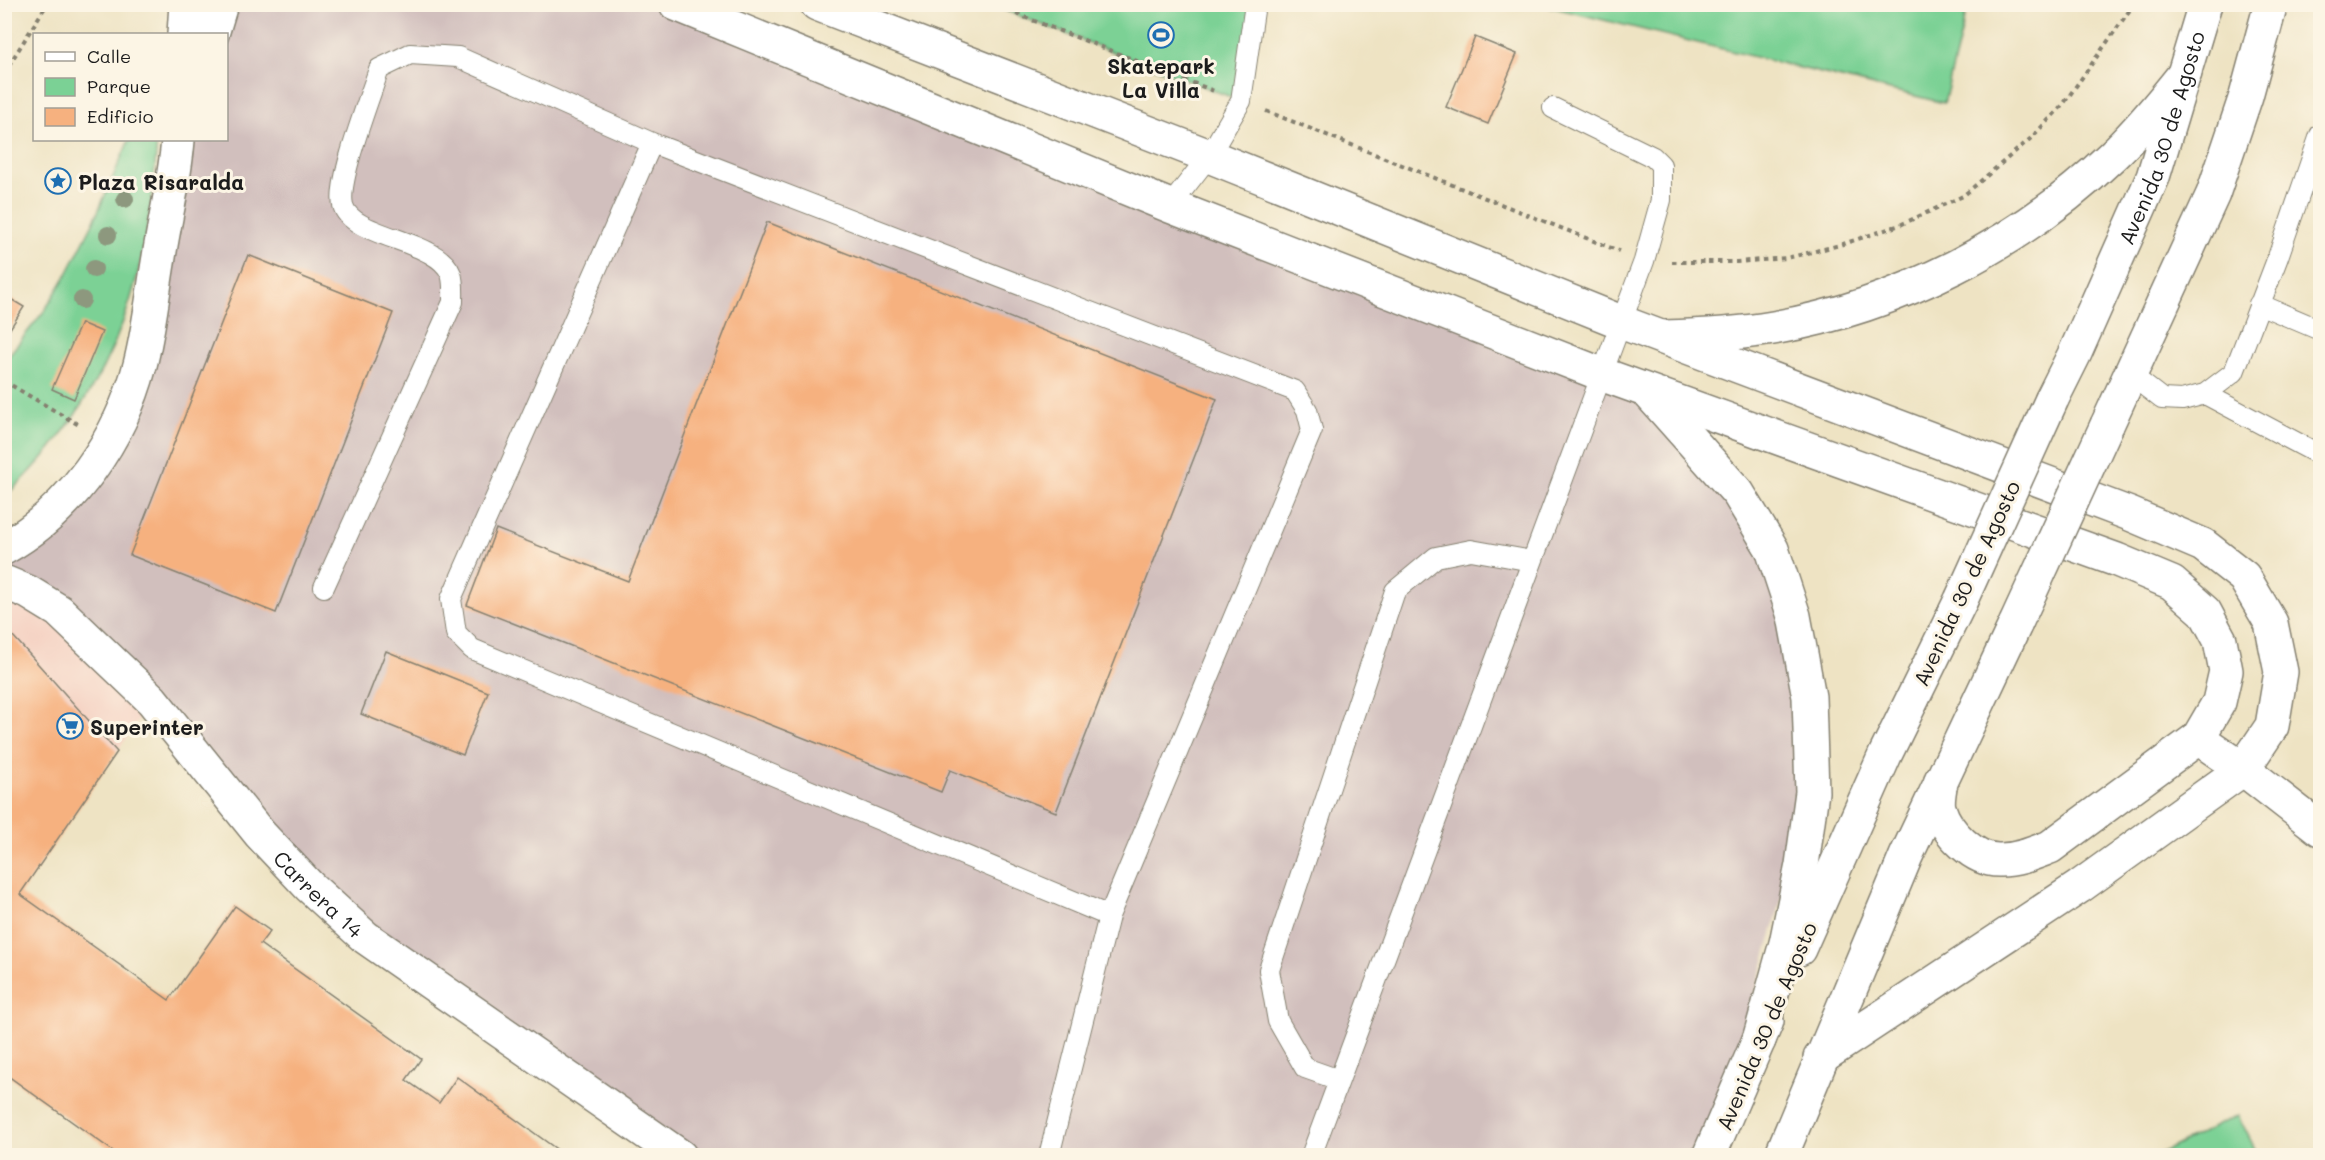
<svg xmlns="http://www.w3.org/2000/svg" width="2325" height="1160" viewBox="0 0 2325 1160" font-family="Mali,sans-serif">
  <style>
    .built { fill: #f5d2c3 }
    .industrial { fill: #d1bfbd }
    .green { fill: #7bd195; stroke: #4c7658; stroke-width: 1.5 }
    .building { fill: #f6b17f }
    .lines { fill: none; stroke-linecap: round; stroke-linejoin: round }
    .service-casing { stroke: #858070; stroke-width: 22 }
    .minor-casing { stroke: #858070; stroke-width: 36 }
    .tertiary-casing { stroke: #858070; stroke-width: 36 }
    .primary-casing { stroke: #858070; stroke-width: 36 }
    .path { stroke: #858070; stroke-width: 4; stroke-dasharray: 4.5 4.5; stroke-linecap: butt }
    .service { stroke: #fff; stroke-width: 20 }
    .minor { stroke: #fff; stroke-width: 33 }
    .tertiary { stroke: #fff; stroke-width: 33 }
    .primary { stroke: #fff; stroke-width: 33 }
    .primary-bridge-casing { stroke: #858070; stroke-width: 36; stroke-linecap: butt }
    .primary-bridge { stroke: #fff; stroke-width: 33 }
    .tree { fill: #8d987e }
    .labels { text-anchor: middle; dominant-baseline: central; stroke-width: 6; stroke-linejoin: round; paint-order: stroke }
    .poi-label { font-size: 21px; font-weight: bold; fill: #1c1c1c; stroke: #fcf5e5; text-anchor: start }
    .street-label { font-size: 21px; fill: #1c1c1c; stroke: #fcf5e5 }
  </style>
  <rect width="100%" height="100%" fill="#fcf5e5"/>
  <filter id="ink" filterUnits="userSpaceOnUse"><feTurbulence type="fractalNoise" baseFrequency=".0167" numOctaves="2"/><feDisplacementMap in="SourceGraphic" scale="12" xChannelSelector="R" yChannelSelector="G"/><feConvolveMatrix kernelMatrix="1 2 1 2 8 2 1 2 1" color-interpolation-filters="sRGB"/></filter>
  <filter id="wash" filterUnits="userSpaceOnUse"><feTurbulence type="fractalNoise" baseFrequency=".008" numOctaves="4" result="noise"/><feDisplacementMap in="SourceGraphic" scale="24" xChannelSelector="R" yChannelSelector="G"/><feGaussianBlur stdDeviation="1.35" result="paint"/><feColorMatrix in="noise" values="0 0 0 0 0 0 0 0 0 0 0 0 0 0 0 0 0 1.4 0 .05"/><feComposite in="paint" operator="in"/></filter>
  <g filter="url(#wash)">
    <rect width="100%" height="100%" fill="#eee3c3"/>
    <path class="built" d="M14,586l138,114 -147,216 -1,-318z"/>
    <path class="industrial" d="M221,5h455l972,387 124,157 40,243 -103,363h-1029l-315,-218 -213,-237 -147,-118 -1,-34 104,-106 73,-302h45v-106z"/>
    <path class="green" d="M991,5h264l-14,96z
      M1542,5h426l-24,98z
      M129,140h28c-4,60 -12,121 -33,179 -23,64 -68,133 -119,177v-136l40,-50 22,-36 26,-51z
      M2238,1115l20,40h-101z"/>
    <g id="blocks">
      <path class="building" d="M1475,37l42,17 -29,70 -42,-17z
        M767,222l450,177 -161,413 -106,-42 -9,22 -474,-187 29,-76 132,52z
        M248,255l145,58 -117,300 -146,-58z
        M4,295l20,12 -20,31z
        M81,323l21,9 -28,67 -22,-10z
        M4,626l113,126 -97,142 149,106 66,-94 35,25 -10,13 161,115 -15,21 33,23 18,-26 109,79h-446l-116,-83z
        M386,651l102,41 -25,63 -102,-41z"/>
    </g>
  </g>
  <g filter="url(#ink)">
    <use href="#blocks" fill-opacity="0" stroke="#858070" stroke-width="1.5"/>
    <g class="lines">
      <g class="service-casing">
        <path id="service" d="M652,143l-201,456 5,34 16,16 637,267
          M1170,206l39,-50 32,-55 14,-97
          M2259,304l61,26
          M2131,375l31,24 20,1 23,-6 29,-22 44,-115 42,-122
          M2205,394l115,61
          M324,587l129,-285c0,-9 1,-20 -2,-28 -13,-35 -100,-36 -108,-69 -6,-24 27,-108 36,-136l31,-15 48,3 194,86 643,248 12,19 5,20 -203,486 -60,240
          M1339,1080l-34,-12 -27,-47 -9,-51 126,-379 41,-34 35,-7 61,11
          M1311,1156l333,-895 17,-61v-35l-8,-8 -100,-49"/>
      </g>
      <g class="minor-casing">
        <g id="minor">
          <path id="s1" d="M4,582l24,10 31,19 93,89 108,134 49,52 56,51 315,219"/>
          <path d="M2198,738l45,31 77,60"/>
        </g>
      </g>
      <g class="tertiary-casing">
        <path id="tertiary" d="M676,4l494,202 431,168 516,186 55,23 33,29 15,28 6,31 -7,31 -21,36 -148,109c-16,6 -32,13 -50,13 -26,1 -54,-28 -61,-52 -2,-8 1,-19 2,-28
          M817,4l392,152 412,166 509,192 73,31 41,32 27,46 10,49 -9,54 -29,43 -164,118 -259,171
          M184,34l2,-30
          M212,34l9,-30
          M4,548c67,-37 117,-110 136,-183 9,-35 13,-73 19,-108 6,-39 16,-78 19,-117"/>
      </g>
      <g class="primary-casing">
        <g id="primary">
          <path d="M1664,337c36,-1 73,-3 109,-9 125,-22 248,-84 340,-173 26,-25 49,-53 72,-82"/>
          <path d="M1648,392l90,101 34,56 22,67 15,81 3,95 -10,73 -16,78 -27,97"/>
          <path id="s2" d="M2052,399l23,-46 78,-176 52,-173"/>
          <path d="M2107,425l106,-231 33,-98 25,-92"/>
          <path d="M1799,949l86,-194 76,-155"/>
          <path d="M1709,1156l58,-135"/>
          <path d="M1781,1156l125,-300 110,-233"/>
        </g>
      </g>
      <path class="path" d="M991,4l223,87
        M4,73l43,-69
        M1266,111l353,140
        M1672,262h65l50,-4 53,-13 60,-20 63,-29 67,-57 32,-33 72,-102
        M4,381l75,44"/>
      <use href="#service" class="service"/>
      <use href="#minor" class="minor"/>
      <use href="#tertiary" class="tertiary"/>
      <use href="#primary" class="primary"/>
      <g class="primary-bridge-casing">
        <path id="primary-bridge" d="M1961,600l91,-201
          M2016,623l91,-198"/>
      </g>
      <use href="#primary-bridge" class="primary-bridge"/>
    </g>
    <g class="tree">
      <circle cx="125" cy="199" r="9"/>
      <circle cx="108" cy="235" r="9"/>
      <circle cx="94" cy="269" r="9"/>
      <circle cx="82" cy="300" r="9"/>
    </g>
  </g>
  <defs>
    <g id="stadium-ring" transform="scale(1.35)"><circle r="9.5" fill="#fcf5e5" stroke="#1f6fb2" stroke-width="1.5"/><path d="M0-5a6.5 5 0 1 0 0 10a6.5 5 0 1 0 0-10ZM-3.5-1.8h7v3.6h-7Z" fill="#1f6fb2"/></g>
    <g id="sight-ring" transform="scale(1.35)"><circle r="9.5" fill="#fcf5e5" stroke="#1f6fb2" stroke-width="1.5"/><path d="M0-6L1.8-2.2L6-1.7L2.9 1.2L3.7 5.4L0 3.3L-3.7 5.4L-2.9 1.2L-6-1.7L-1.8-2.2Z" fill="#1f6fb2"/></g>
    <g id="supermarket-ring" transform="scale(1.35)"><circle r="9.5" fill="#fcf5e5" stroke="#1f6fb2" stroke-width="1.5"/><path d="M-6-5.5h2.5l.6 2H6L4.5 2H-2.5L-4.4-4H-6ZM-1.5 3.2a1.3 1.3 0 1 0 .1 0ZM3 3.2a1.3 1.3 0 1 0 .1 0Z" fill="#1f6fb2"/></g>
  </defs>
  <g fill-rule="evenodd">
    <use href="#stadium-ring" x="1161" y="35"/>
    <use href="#sight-ring" x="58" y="181"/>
    <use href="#supermarket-ring" x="70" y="726"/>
  </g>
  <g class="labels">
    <g class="poi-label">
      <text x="1161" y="65" text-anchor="middle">Skatepark<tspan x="1161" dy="24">La Villa</tspan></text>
      <text x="78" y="181">Plaza Risaralda</text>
      <text x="90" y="726">Superinter</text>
    </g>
    <g class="street-label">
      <text stroke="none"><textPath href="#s2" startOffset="284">Avenida 30 de Agosto</textPath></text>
      <text transform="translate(1966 583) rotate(-65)">Avenida 30 de Agosto</text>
      <text stroke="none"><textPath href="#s1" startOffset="447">Carrera 14</textPath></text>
      <text transform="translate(1766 1026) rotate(-67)">Avenida 30 de Agosto</text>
    </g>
  </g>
  <rect width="2325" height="1160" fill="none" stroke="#fcf5e5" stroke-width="24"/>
  <rect x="33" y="33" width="195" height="108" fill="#fcf5e5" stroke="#a29e95" stroke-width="1.5"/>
  <rect x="45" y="52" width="30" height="9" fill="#ffffff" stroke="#a29e95" stroke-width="1.5"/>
  <text x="87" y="63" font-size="18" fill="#1c1c1c">Calle</text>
  <rect x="45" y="78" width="30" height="18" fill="#7bd195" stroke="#a29e95" stroke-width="1.5"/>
  <text x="87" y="93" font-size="18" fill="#1c1c1c">Parque</text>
  <rect x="45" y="108" width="30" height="18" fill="#f6b17f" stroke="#a29e95" stroke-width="1.5"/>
  <text x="87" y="123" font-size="18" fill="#1c1c1c">Edificio</text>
</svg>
